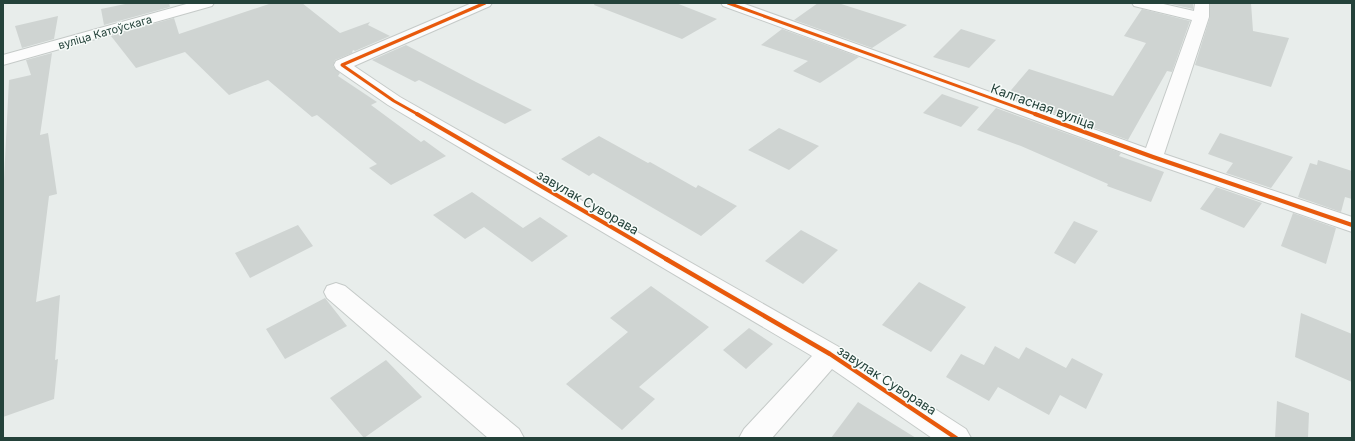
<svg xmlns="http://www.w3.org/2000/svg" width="1355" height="441" viewBox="0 0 1355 441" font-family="Inter,sans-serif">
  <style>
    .building { fill: #cfd4d2 }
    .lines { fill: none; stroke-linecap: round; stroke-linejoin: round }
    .minor-casing { stroke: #c5cac8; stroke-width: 2 }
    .minor { fill: #fcfcfc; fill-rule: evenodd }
    .cycleway-far2-casing { stroke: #f7fbf9; stroke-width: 5 }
    .cycleway-far1-casing { stroke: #f7fbf9; stroke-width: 6 }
    .cycleway-casing { stroke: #f7fbf9; stroke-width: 7 }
    .cycleway-far2 { stroke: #e8590c; stroke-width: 3 }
    .cycleway-far1 { stroke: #e8590c; stroke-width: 4 }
    .cycleway { stroke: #e8590c; stroke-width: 4.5 }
    .labels { text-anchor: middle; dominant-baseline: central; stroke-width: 3; stroke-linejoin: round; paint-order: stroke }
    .far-street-label { font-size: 11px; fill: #24423a; stroke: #f7fbf9 }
    .street-label { font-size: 13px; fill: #24423a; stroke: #f7fbf9 }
  </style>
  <rect width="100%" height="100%" fill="#e8edeb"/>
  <path class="building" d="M130,3h39l1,4 -66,18 -3,-16z
    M272,3h30l38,30 30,-11 -2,3 22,11 -35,15 -2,-1 -1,3 -17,7 -2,6 7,7 -2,3 39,26 -6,3 50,37 3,-2 22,16 -55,29 -22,-17 8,-4 -60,-49 -5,2 -44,-37 -39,15 -44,-43 -49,16 -25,-32 63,-18 5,16z
    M595,3h81l41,16 -35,20 -88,-34z
    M818,3h20l69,22 -35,23 -78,-28z
    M1166,3h27v6z
    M1210,3h41l2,28 36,7 -18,49 -76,-22 15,-48z
    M1142,9l48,12 -18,51 -5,-1 -39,69 -122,-44 23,-27 84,27 33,-53 -22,-7z
    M58,16l-4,23 -32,9 -7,-22z
    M782,29l77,28 -39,26 -27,-12 15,-10 -47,-16z
    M961,29l35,11 -27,28 -36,-11z
    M406,45l70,37 56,28 -27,14 -86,-44 -4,2 -43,-22z
    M52,53l-12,82 8,-2 9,61 -8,2 -13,106 24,-7 -5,65 3,-1 -4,40 -51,18v-218l6,-119 22,-5 -5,-15z
    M942,94l37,13 -18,20 -38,-14z
    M996,108l125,45 -2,3 45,16 -13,30 -44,-16 1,-2 -87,-38 -44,-16z
    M779,128l40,18 -30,24 -41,-20z
    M1220,133l73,24 -22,31 -45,-15 7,-10 -25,-9z
    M599,136l49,27 2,-1 46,26 2,-3 39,21 -36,30 -108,-63 -4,3 -28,-17z
    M1318,160l34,11v28l-7,-2 -4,15 -43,-15 12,-34 7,2z
    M1216,187l46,16 -18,25 -44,-19z
    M472,192l51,36 17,-11 28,19 -36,26 -48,-35 -19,12 -32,-24z
    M1293,213l43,15 -10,36 -45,-18z
    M1074,221l24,10 -23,33 -21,-11z
    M298,225l15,21 -63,32 -15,-25z
    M801,230l37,20 -35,34 -38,-23z
    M919,282l47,25 -35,45 -49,-27z
    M651,286l58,41 -70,60 16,12 -33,31 -56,-46 62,-52 -18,-14z
    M325,298l22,28 -62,33 -19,-30z
    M1301,313l51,21v48l-57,-25z
    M749,328l24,16 -27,25 -23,-19z
    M995,346l24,13 7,-12 40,21 6,-10 31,16 -17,35 -26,-14 -11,20 -51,-28 -9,14 -43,-24 15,-23 23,11z
    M386,360l36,37 -58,41 -34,-40z
    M1277,401l32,12 -1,25h-33z
    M858,402l58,36h-85z"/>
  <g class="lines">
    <g class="minor-casing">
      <path id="minor" d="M190,3h24l-2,3 -209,59v-10z
        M472,3h20l-2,3 -136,60 46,31 439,250 127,82 5,9h-39l-100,-69 -60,69h-33l5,-9 68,-73 -424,-251 -52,-36 -2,-4 2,-4z
        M721,3h21l404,145 46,-128 -58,-14 -2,-3h27l35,8 1,-8h14v14l-45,137 188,63v15l-206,-71 -423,-155z
        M336,283l9,3 174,143 5,9h-36l-161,-140 -3,-6 3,-6z"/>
    </g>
    <use href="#minor" class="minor"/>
    <g class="cycleway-far2-casing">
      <path id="cycleway-far2" d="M728,3l310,112
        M419,115l-25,-14 -52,-36 143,-62"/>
    </g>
    <g class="cycleway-far1-casing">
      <path id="cycleway-far1" d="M417,114l251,146
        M1035,114l118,43 199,68"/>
    </g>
    <g class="cycleway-casing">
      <path id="cycleway" d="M666,259l164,95 126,84"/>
    </g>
    <use href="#cycleway-far2" class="cycleway-far2"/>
    <use href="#cycleway-far1" class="cycleway-far1"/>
    <use href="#cycleway" class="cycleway"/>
  </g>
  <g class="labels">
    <g class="far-street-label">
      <text transform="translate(105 32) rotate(-16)">вуліца Катоўскага</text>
    </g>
    <g class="street-label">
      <text transform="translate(1043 106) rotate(20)">Калгасная вуліца</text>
      <text transform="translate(588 202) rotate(30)">завулак Суворава</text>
      <text transform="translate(887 380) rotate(33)">завулак Суворава</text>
    </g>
  </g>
  <rect width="1355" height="441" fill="none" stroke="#24423a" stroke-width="8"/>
</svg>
